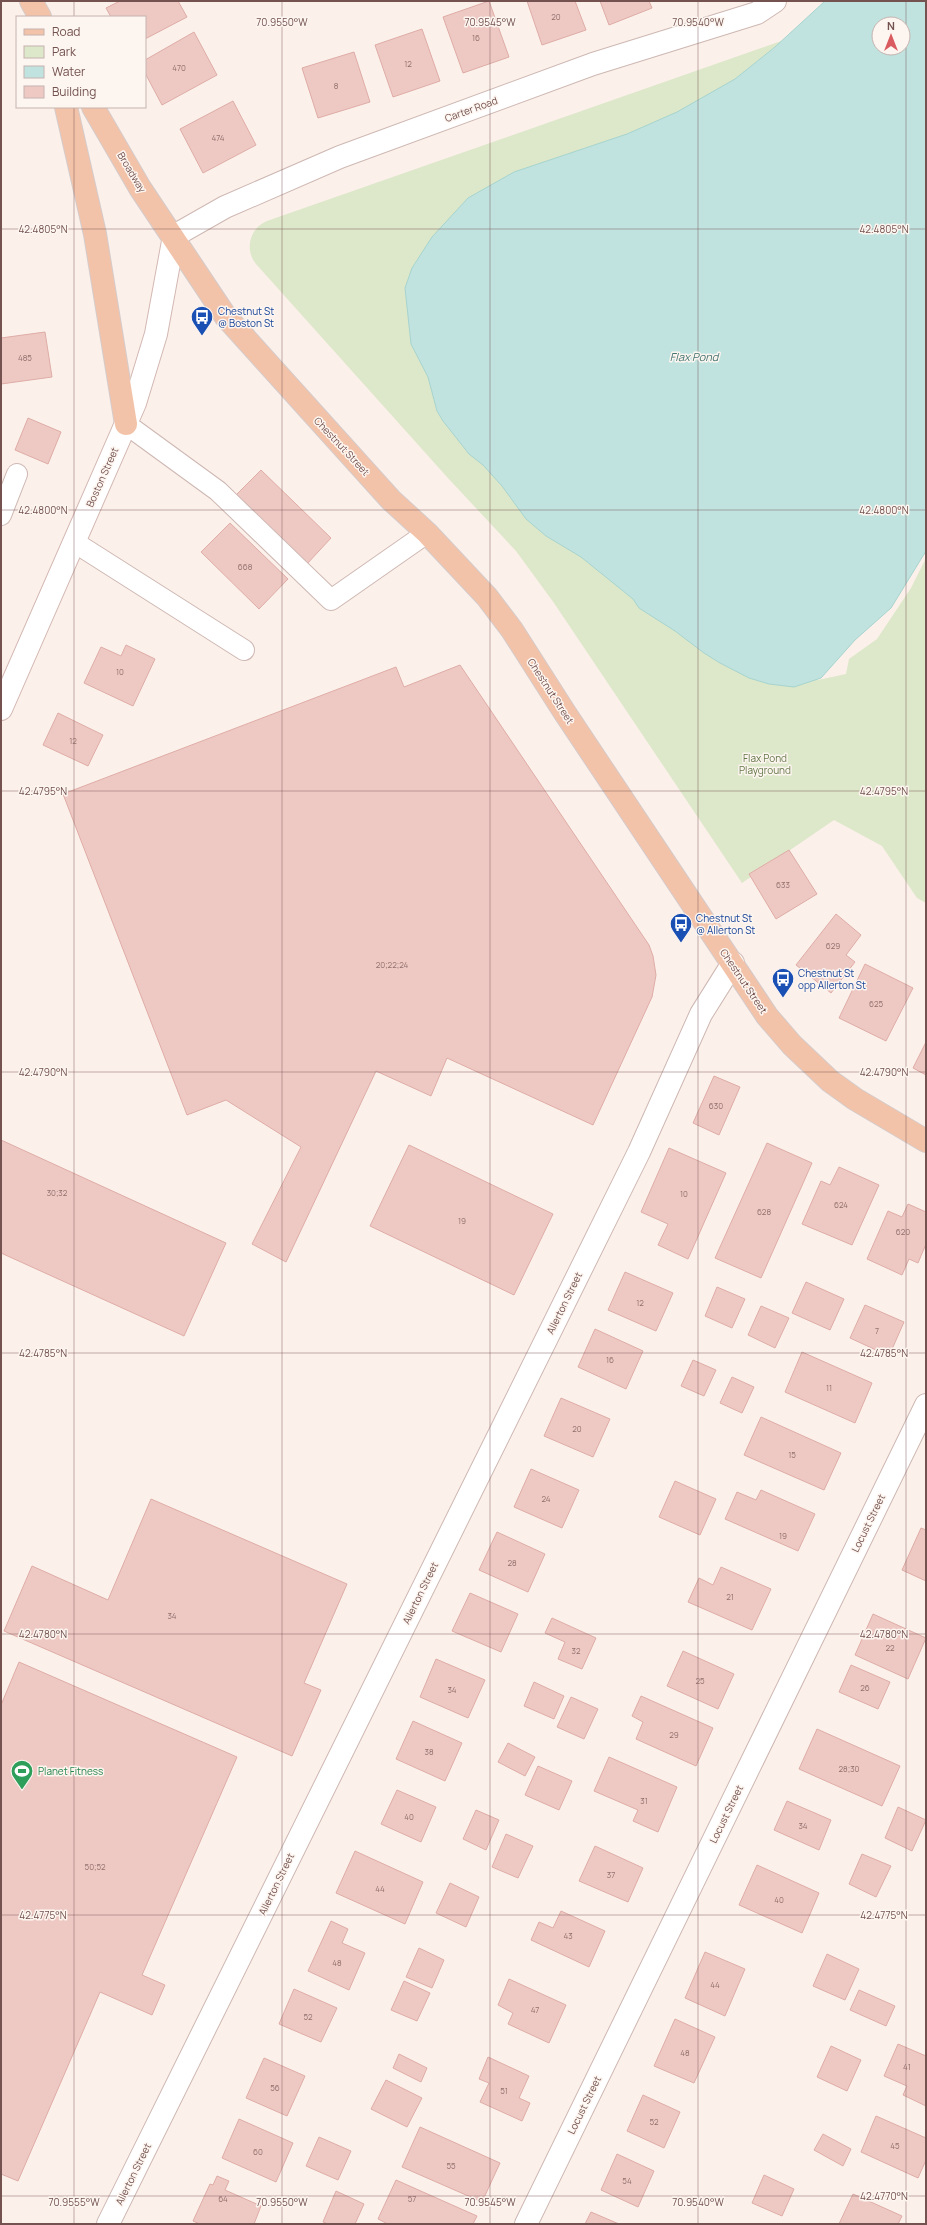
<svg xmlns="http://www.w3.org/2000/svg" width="927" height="2225" viewBox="0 0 927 2225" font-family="Manrope,sans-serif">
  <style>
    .green { fill: #dde7c9 }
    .water { fill: #c0e3df; stroke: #a7d4cf; fill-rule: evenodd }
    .building { fill: #eec9c4; stroke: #dfaca6 }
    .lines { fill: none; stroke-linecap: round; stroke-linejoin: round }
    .service-casing { stroke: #ceb8b3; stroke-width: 22 }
    .minor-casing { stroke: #ceb8b3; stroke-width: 24 }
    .secondary-casing { stroke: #d3b8b3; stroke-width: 24 }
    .primary-casing { stroke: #d5cbca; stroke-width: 24 }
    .service { stroke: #fff; stroke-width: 20 }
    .minor { stroke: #fff; stroke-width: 22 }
    .secondary { stroke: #fff; stroke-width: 22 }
    .primary { stroke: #f3c3a9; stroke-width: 22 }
    .ticks { fill: none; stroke: #73524f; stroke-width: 1; stroke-opacity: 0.45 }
    .labels { text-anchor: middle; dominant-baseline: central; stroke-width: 3; stroke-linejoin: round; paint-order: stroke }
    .number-label { font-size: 8px; fill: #92706c }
    .street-label { font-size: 10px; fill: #73524f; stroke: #fdf5f0 }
    .transit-label { font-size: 10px; fill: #164399; stroke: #fdf5f0; text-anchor: start }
    .park-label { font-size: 10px; fill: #637848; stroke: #fdf5f0 }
    .leisure-label { font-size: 10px; fill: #27864d; stroke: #fdf5f0; text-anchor: start }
    .water-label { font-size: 11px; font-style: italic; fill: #447672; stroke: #fdf5f0 }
    .ticks-label { font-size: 10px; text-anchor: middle; fill: #73524f; stroke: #fdf5f0; stroke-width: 3; stroke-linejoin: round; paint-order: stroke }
  </style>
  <rect width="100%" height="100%" fill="#fbf0ea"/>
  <path class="green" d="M790,38l28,642 28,-6 3,-15 28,-20 34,-51 15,-30v345l-9,-5 -35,-52 -48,-26 -92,63 -188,-280 -38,-52 -69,-74 -191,-213c-12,-15 -6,-36 11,-43z"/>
  <path class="water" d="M825,1h101v550l-35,57 -36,32 -34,38 -27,9 -25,-3 -20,-6 -29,-15 -16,-10 -29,-22 -36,-23 -6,-9 -52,-42 -35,-21 -20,-17 -24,-33 -19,-21 -14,-11 -26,-33 -6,-10 -9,-34 -17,-33 -6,-56 7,-20 20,-31 36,-39 46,-26 113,-38 50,-22 58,-33 40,-32zM879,24h24v24h-24z"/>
  <path class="building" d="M120,1h58l9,16 -42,22v-22h-34l-5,-9z
    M489,1l20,56 -46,16 -20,-56z
    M527,1h48l11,29 -44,15z
    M600,1h49l3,7 -43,17z
    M422,29l18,52 -47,16 -18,-52z
    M194,32l23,43 -55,30 -17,-32v-13z
    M354,52l16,50 -52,16 -16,-50z
    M233,101l23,44 -53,28 -23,-44z
    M45,332l7,45 -51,7v-46z
    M28,418l33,14 -13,32 -33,-14z
    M261,470l70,68 -25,27 -71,-69z
    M230,523l58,56 -29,30 -58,-57z
    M126,645l29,14 -22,47 -49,-23 17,-36 20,9z
    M460,665l189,280 4,11 3,19 -4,22 -59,128 -146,-67 -16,38 -55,-25 -90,191 -34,-18 49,-97 -75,-47 -39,15 -124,-321 333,-127 8,20z
    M58,713l45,22 -15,31 -45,-21z
    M789,850l28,44 -41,25 -27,-45z
    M836,914l25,21 -15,20 9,7 -24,31 -35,-28z
    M865,964l48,24 -27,53 -47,-23z
    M926,1042v33l-13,-7z
    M714,1076l26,11 -21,48 -26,-12z
    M1,1140l225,103 -42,93 -183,-83z
    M767,1143l45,20 -51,115 -46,-20z
    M409,1145l144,69 -39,81 -144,-69z
    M669,1148l57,25 -38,86 -30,-14 10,-21 -27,-12z
    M839,1167l40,18 -27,60 -50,-21 19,-43 9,4z
    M908,1204l18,8v32l-8,19 -9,-4 -7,16 -35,-16 21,-48 14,6z
    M625,1272l48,21 -17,38 -48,-21z
    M806,1282l38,17 -14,31 -38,-17z
    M717,1287l28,12 -13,29 -27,-12z
    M865,1305l39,17 -15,34 -39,-18z
    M761,1306l28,12 -14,30 -27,-13z
    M595,1329l48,22 -17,38 -48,-22z
    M802,1352l70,31 -17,40 -70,-31z
    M693,1360l23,10 -12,26 -23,-10z
    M732,1377l22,10 -12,26 -22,-10z
    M561,1398l49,21 -17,38 -49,-21z
    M761,1417l80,36 -17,37 -80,-35z
    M531,1469l48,21 -17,38 -48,-21z
    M675,1481l41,18 -16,36 -41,-18z
    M761,1490l54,24 -17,37 -73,-32 12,-27 19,8z
    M151,1499l196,85 -43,99 17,7 -29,66 -288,-125 28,-65 76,34z
    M921,1528l5,2v51l-24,-11z
    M497,1532l48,22 -17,38 -49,-22z
    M721,1567l50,22 -19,41 -64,-28 11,-24 14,7z
    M470,1593l48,21 -17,38 -49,-21z
    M873,1614l53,24 -18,41 -53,-24z
    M552,1618l44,20 -14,31 -24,-10 7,-17 -20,-9z
    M683,1651l51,23 -16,35 -51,-23z
    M436,1659l49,21 -17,38 -48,-21z
    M19,1662l218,95 -95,218 23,10 -13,30 -52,-23 -82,189 -17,-7v-469z
    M851,1665l39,17 -12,27 -39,-17z
    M534,1682l30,14 -10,23 -30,-13z
    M641,1696l72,32 -17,38 -60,-27 7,-17 -11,-6z
    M571,1697l27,12 -14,30 -27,-12z
    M413,1721l49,22 -17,38 -49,-22z
    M817,1729l83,37 -18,40 -83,-37z
    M508,1743l27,14 -10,19 -27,-14z
    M609,1757l68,30 -19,45 -25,-11 5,-11 -44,-19z
    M538,1766l34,15 -13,29 -34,-15z
    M397,1790l39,17 -15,35 -40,-18z
    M787,1801l44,19 -12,30 -45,-20z
    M898,1807l28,13 -14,31 -27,-13z
    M476,1810l23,10 -13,30 -23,-11z
    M506,1834l27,12 -15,32 -26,-11z
    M595,1846l48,22 -15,34 -49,-21z
    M355,1851l68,31 -18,42 -69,-31z
    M862,1854l29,12 -15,31 -27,-13z
    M757,1865l62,28 -17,40 -63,-28z
    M450,1883l29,14 -13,30 -30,-14z
    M561,1911l44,20 -16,36 -58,-27 8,-18 14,6z
    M331,1921l17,8 -6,14 23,10 -16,37 -41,-19z
    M419,1948l25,12 -12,28 -26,-11z
    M705,1952l40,17 -20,47 -40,-18z
    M827,1954l32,15 -14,31 -32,-14z
    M509,1979l57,26 -17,38 -41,-19 5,-11 -15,-8z
    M404,1981l26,12 -13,28 -26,-11z
    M294,1989l43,19 -16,34 -42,-18z
    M859,1990l36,16 -9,20 -36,-16z
    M675,2019l40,18 -21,46 -40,-17z
    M898,2044l28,12v50l-23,-11 4,-9 -23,-10z
    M831,2046l30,14 -14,31 -30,-14z
    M399,2054l28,14 -6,14 -28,-14z
    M488,2057l41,19 -10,22 11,5 -8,18 -42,-19 9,-19 -10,-4z
    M264,2058l41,18 -18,40 -41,-18z
    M386,2080l36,18 -15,29 -36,-18z
    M643,2095l37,17 -16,36 -37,-17z
    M876,2116l50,22v22l-8,18 -57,-26z
    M239,2119l54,24 -17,39 -54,-24z
    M420,2127l80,36 -18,39 -80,-35z
    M823,2134l28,15 -8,17 -29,-16z
    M319,2137l32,14 -13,29 -32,-14z
    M617,2154l37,17 -16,36 -37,-17z
    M764,2175l30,14 -12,27 -30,-13z
    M217,2176l12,5 -4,9 36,16 -7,18h-54l-7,-3 17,-37 3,1z
    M396,2180l81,36 -4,8h-85l-10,-5z
    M336,2191l28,13 -9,20h-27l-5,-2z
    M853,2194l49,22 -4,8h-59z
    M591,2212l28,12h-34z"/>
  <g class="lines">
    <g class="service-casing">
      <path id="service" d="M126,424l92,67 113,109 96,-67
        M1,515l16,-41
        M74,542l170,108"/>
    </g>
    <g class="minor-casing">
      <path id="minor" d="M174,236l51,-29 115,-50 253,-93 164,-51 18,-12
        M108,2224l531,-1072 62,-138 32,-51
        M526,2224l400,-819"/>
    </g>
    <g class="secondary-casing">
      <path id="secondary" d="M1,709l134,-306 21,-69 18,-98"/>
    </g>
    <g class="primary-casing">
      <path id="primary" d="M31,1l9,16
        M66,107l29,127 31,190
        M93,107l47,81 86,129 165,183 36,33 60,64 25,33 53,83 202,303 25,29 38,36 25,18 71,42"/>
    </g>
    <use href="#service" class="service"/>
    <use href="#minor" class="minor"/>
    <use href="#secondary" class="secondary"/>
    <use href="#primary" class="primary"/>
  </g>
  <path class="ticks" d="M74,1v16M282,1v2223M490,1v2223M698,1v2223M906,1v2223M74,107v2117M1,229h925M1,510h925M1,791h925M1,1072h925M1,1353h925M1,1634h925M1,1915h925M1,2196h925"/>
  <defs>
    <g id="bus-pin" transform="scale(1.15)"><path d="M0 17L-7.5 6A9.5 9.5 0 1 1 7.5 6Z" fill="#1a4fb4" stroke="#fdf5f0"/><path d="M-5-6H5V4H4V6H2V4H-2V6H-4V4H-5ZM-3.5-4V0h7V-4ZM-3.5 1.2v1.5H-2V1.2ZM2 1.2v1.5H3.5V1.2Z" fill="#fff"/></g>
    <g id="stadium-pin" transform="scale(1.15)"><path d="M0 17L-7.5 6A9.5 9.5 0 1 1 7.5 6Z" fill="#2e9e5b" stroke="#fdf5f0"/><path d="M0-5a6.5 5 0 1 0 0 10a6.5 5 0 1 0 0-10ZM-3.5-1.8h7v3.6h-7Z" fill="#fff"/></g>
  </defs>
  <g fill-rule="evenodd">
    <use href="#bus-pin" x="202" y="317"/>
    <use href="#bus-pin" x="681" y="924"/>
    <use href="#bus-pin" x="783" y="979"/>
    <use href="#stadium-pin" x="22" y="1771"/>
  </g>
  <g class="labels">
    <g class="number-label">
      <text x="556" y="16">20</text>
      <text x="476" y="37">16</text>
      <text x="408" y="63">12</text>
      <text x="179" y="67">470</text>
      <text x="336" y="85">8</text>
      <text x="218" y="137">474</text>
      <text x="25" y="357">485</text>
      <text x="245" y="566">668</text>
      <text x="120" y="671">10</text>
      <text x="73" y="740">12</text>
      <text x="783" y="884">633</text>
      <text x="833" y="945">629</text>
      <text x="392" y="964">20;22;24</text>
      <text x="876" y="1003">625</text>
      <text x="716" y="1105">630</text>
      <text x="57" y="1192">30;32</text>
      <text x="684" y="1193">10</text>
      <text x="841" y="1204">624</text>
      <text x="764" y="1211">628</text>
      <text x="462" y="1220">19</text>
      <text x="903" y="1231">620</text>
      <text x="640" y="1302">12</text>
      <text x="877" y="1330">7</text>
      <text x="610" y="1359">16</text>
      <text x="829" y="1387">11</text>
      <text x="577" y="1428">20</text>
      <text x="792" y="1454">15</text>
      <text x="546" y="1498">24</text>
      <text x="783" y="1535">19</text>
      <text x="512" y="1562">28</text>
      <text x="730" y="1596">21</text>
      <text x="172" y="1615">34</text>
      <text x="890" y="1647">22</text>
      <text x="576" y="1650">32</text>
      <text x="700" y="1680">25</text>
      <text x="865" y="1687">26</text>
      <text x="452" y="1689">34</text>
      <text x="674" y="1734">29</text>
      <text x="429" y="1751">38</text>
      <text x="849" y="1768">28;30</text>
      <text x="644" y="1800">31</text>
      <text x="409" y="1816">40</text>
      <text x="803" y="1825">34</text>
      <text x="95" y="1866">50;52</text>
      <text x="611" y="1874">37</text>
      <text x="380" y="1888">44</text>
      <text x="779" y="1899">40</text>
      <text x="568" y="1935">43</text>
      <text x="337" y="1962">48</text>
      <text x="715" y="1984">44</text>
      <text x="535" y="2009">47</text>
      <text x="308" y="2016">52</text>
      <text x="685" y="2052">48</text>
      <text x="907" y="2066">41</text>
      <text x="275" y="2087">56</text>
      <text x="504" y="2090">51</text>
      <text x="654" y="2121">52</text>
      <text x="895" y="2145">45</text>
      <text x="258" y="2151">60</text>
      <text x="451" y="2165">55</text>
      <text x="627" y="2180">54</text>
      <text x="223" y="2198">64</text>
      <text x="412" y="2198">57</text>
    </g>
    <g class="street-label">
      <text transform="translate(471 109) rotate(-20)">Carter Road</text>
      <text transform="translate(132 172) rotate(59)">Broadway</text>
      <text transform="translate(342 446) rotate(47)">Chestnut Street</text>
      <text transform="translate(102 477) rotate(-66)">Boston Street</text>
      <text transform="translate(551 691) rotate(57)">Chestnut Street</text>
      <text transform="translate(744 981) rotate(56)">Chestnut Street</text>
      <text transform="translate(564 1303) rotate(-64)">Allerton Street</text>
      <text transform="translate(868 1523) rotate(-64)">Locust Street</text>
      <text transform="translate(420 1593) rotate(-64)">Allerton Street</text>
      <text transform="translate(726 1814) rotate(-64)">Locust Street</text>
      <text transform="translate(276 1884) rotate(-64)">Allerton Street</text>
      <text transform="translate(584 2105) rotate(-64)">Locust Street</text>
      <text transform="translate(133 2174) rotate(-64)">Allerton Street</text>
    </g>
    <g class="transit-label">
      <text x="218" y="311">Chestnut St<tspan x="218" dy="12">@ Boston St</tspan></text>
      <text x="696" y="918">Chestnut St<tspan x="696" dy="12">@ Allerton St</tspan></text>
      <text x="798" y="973">Chestnut St<tspan x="798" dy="12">opp Allerton St</tspan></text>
    </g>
    <g class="park-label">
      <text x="765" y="758">Flax Pond<tspan x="765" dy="12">Playground</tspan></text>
    </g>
    <g class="leisure-label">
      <text x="38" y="1771">Planet Fitness</text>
    </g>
    <g class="water-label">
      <text x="694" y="356">Flax Pond</text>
    </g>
  </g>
  <g class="ticks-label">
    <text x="282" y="26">70.9550°W</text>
    <text x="490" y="26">70.9545°W</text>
    <text x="698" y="26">70.9540°W</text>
    <text x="43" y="233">42.4805°N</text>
    <text x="884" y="233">42.4805°N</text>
    <text x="43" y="514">42.4800°N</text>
    <text x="884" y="514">42.4800°N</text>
    <text x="43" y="795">42.4795°N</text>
    <text x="884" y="795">42.4795°N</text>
    <text x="43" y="1076">42.4790°N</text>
    <text x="884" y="1076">42.4790°N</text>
    <text x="43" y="1357">42.4785°N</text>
    <text x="884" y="1357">42.4785°N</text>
    <text x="43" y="1638">42.4780°N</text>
    <text x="884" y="1638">42.4780°N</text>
    <text x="43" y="1919">42.4775°N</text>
    <text x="884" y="1919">42.4775°N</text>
    <text x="884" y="2200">42.4770°N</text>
    <text x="74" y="2206">70.9555°W</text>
    <text x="282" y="2206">70.9550°W</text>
    <text x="490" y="2206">70.9545°W</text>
    <text x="698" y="2206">70.9540°W</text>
  </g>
  <rect width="927" height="2225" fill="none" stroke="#73524f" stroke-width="4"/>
  <rect x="16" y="16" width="130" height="92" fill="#fdf5f0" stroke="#c6b4b0"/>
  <rect x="24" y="29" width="20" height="6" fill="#f3c3a9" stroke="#c6b4b0"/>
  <text x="52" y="36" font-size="12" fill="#73524f">Road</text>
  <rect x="24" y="46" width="20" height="12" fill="#dde7c9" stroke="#c6b4b0"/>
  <text x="52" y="56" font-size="12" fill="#73524f">Park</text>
  <rect x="24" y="66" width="20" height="12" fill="#c0e3df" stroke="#c6b4b0"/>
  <text x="52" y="76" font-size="12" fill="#73524f">Water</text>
  <rect x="24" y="86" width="20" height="12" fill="#eec9c4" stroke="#c6b4b0"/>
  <text x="52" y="96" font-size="12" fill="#73524f">Building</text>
  <g transform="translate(891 36)"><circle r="19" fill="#fdf5f0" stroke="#c6b4b0"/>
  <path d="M0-3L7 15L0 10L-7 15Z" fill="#d95b60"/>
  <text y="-6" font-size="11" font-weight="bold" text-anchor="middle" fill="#73524f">N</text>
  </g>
</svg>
